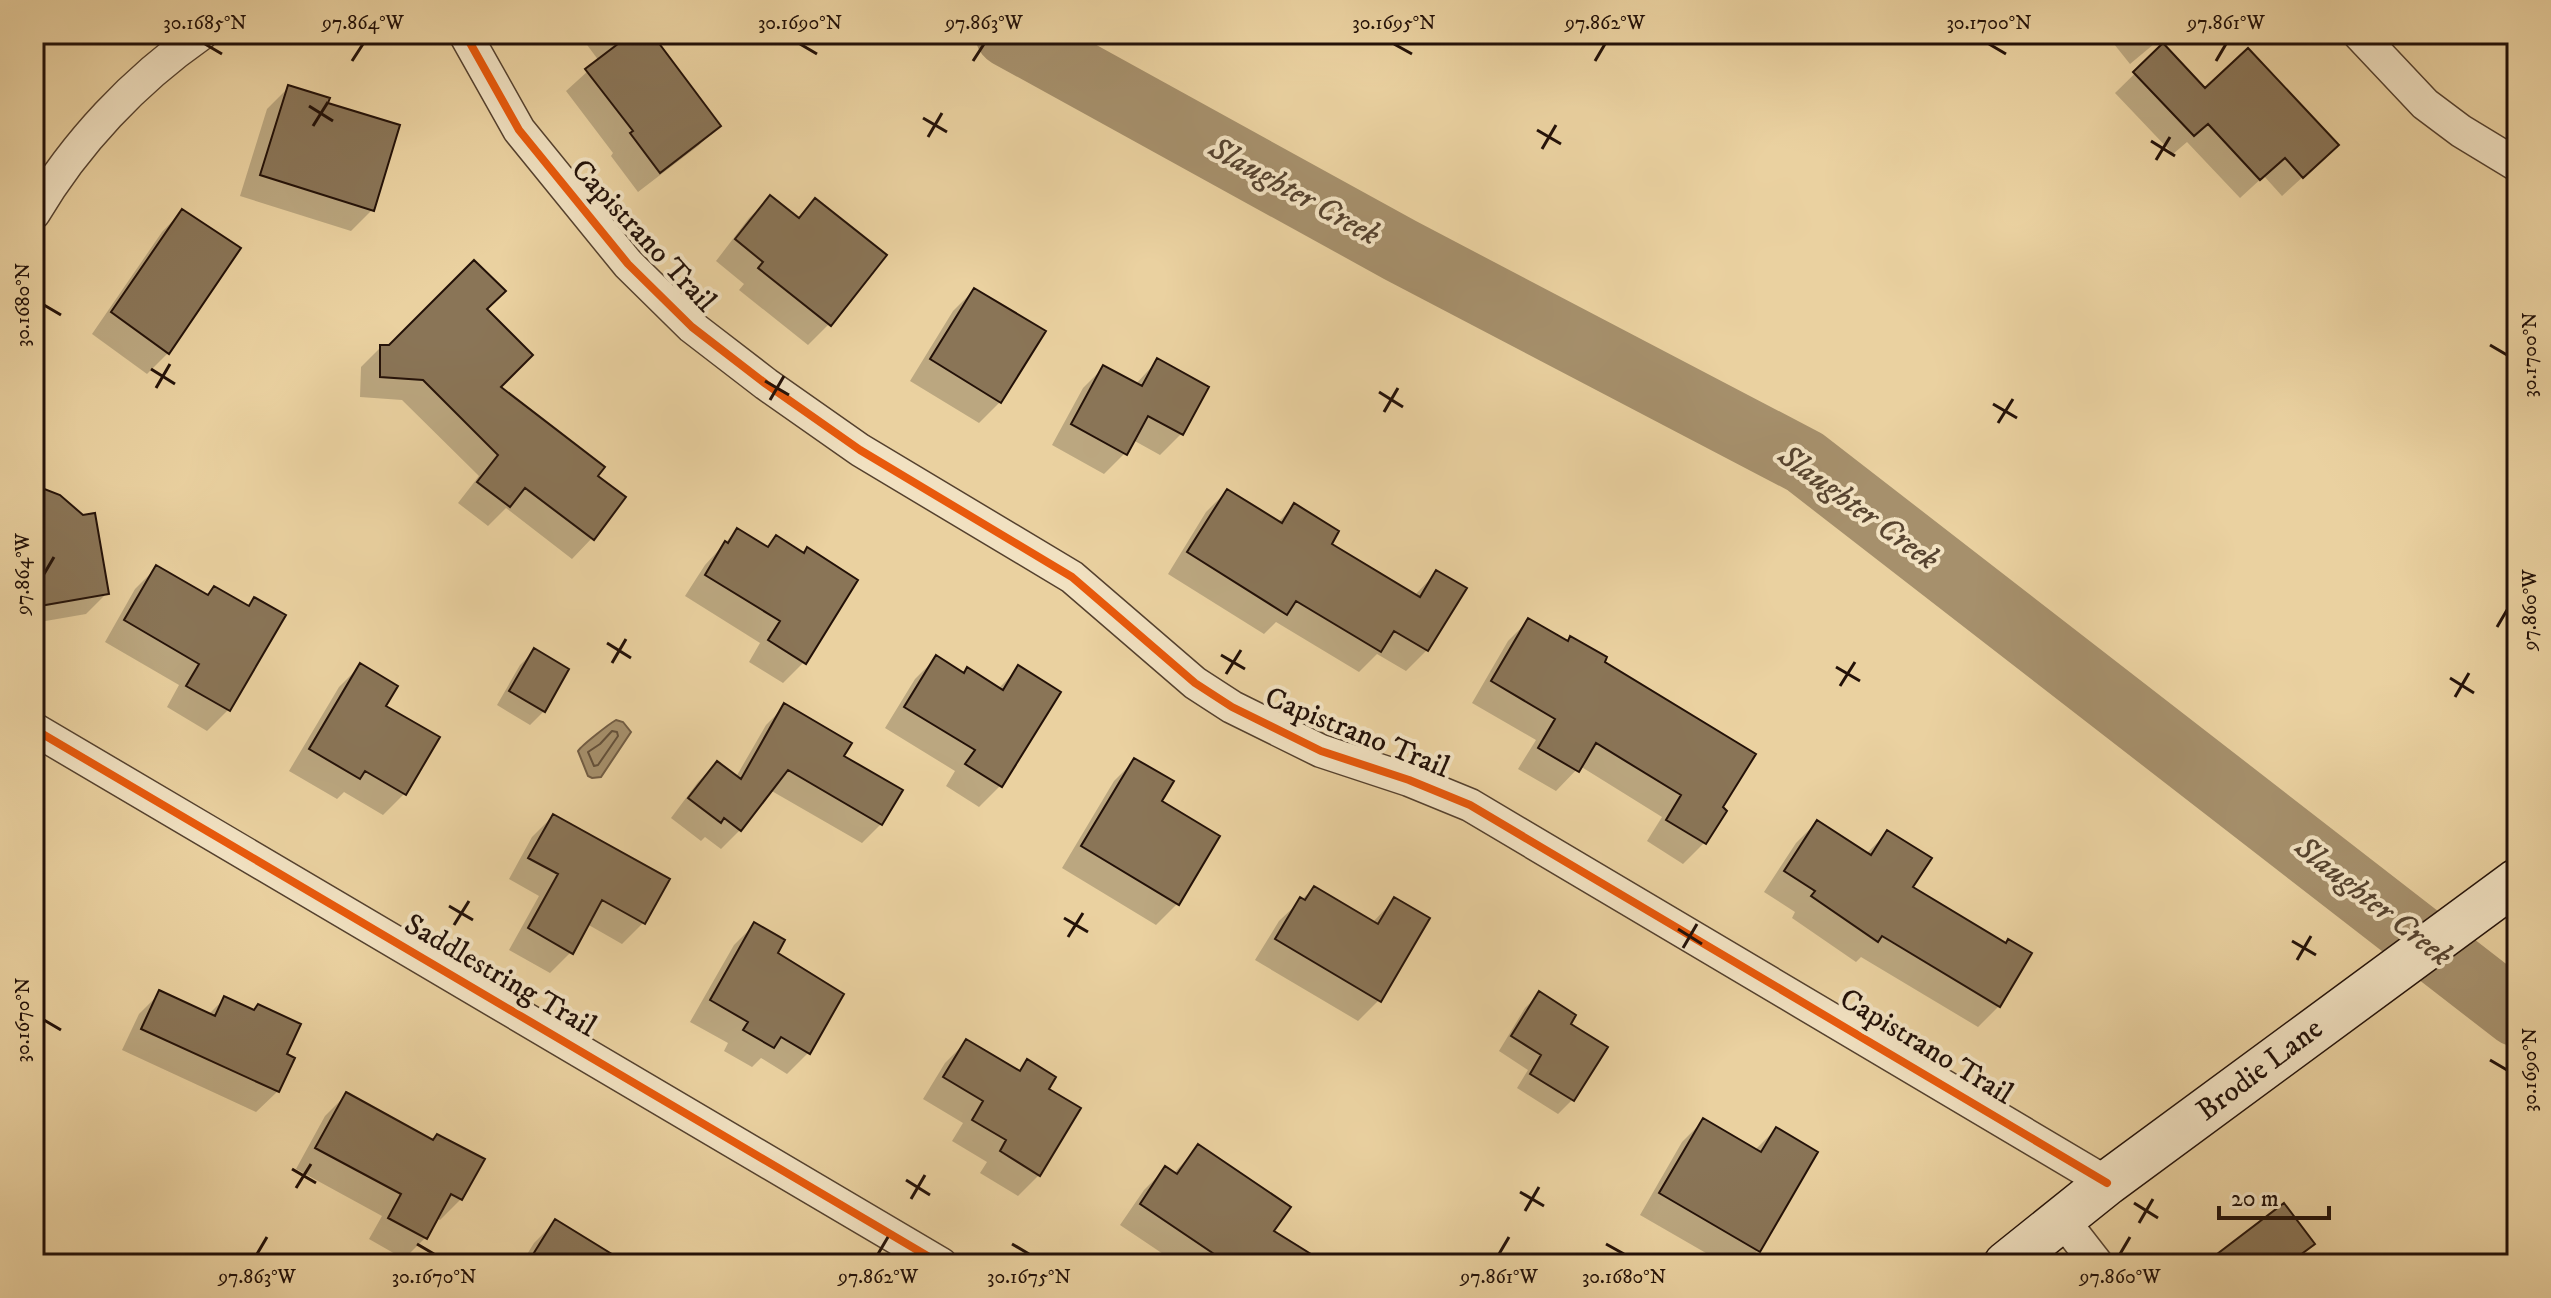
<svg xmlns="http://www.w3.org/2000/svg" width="2551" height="1298" viewBox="0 0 2551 1298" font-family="'IM FELL DW Pica',serif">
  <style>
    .water { fill: #a6906c; stroke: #725d44; stroke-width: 2 }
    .shadow { fill: #0003 }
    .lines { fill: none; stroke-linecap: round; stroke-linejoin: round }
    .shore { stroke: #64503a; stroke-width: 2 }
    .river { stroke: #a6906c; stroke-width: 66 }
    .building { fill: #8a7557; stroke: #231108; stroke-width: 2 }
    .street-casing { stroke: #55412e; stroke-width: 35 }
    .secondary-casing { stroke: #231108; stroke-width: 47 }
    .street { stroke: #f1e1c1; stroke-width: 32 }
    .secondary { stroke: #f1e1c1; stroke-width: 44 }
    .cycleway-casing { stroke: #f1e1c1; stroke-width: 13 }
    .cycleway { stroke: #e8590c; stroke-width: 8 }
    .ticks { fill: none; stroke: #231108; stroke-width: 3 }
    .labels { text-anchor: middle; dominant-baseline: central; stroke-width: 8; stroke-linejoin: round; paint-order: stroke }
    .street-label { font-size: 30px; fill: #231108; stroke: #f1e1c1 }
    .water-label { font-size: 32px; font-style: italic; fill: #574430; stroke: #f1e1c1 }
    .neatline { fill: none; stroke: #231108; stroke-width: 3 }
    .ticks-label { font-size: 20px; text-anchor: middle; fill: #231108 }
  </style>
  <rect width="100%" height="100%" fill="#ead1a0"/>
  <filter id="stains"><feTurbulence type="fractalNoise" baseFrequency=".0025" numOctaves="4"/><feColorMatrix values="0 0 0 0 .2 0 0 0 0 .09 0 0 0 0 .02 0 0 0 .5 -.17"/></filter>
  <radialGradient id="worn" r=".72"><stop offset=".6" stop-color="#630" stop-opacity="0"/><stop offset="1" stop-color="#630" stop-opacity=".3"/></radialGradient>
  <path class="water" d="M616,720l7,2 8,10 -30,45 -9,1 -4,-2 -10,-25c4,-6 31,-27 38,-31z"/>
  <path class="shadow" d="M579,34h70l70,92 -21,20 -60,46 -27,-36 2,-3 -47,-62 33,-30z
    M2106,34h60l-36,30z
    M2496,34h21v12z
    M2163,46l42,45 111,74 -34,31 -18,-20 -24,22 -53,-56 -14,12 -58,-61z
    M288,88l38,16 46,106 -21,21 -111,-35 27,-87z
    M770,198l27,21 18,-18 14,123 -21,21 -69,-55 5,-6 -28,-23 33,-43z
    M182,211l-14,142 -21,21 -55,-40 70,-102z
    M974,290l26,112 -21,21 -69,-42 43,-70z
    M485,309l13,79 94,150 -20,21 -66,-51 -18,18 -30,-23 21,-27 -77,-76 -42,-3 1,-30 20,-20h9z
    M1157,361l24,73 -21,21 -27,-15 -8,13 -21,21 -52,-29 31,-57 21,-21 31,18z
    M34,487l73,106 -21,21 -52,9z
    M1227,491l51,31 17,-17 34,39 85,52 23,-24 -10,78 -21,21 -29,-17 -18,18 -83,-50 -12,12 -96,-60 38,-62z
    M737,530l29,18 10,-10 27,16 4,-4 -3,112 -21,21 -34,-21 11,-19 -75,-47 20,-31z
    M156,568l50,28 8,-8 33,19 8,-7 -27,110 -21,21 -40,-24 12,-22 -74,-43 30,-53z
    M1529,620l195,191 -20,32 -21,21 -36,-23 15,-24 -82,-51 -24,25 -38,-22 18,-29 -64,-37 36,-62z
    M534,651l10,60 -14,14 -33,-20 23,-40z
    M936,658l27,17 35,14 21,-21 -19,118 -21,21 -33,-21 9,-15 -70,-43 30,-49z
    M360,666l23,40 54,32 -33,56 -21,21 -39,-23 -7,7 -48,-28 50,-84z
    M785,706l56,50 40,68 -19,19 -92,-53 -30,40 -19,19 -16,-12 -4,4 -30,-23 27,-36 19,-19 19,14 30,-52z
    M1135,760l24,42 58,35 -40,67 -21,21 -94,-57 52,-87z
    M553,816l90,107 -21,21 -35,-20 -16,28 -21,21 -41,-23 30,-54 -30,-17 23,-42z
    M1817,822l49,32 22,-22 23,56 88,118 -21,21 -117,-70 -5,5 -64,-44 3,-6 -31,-20 32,-49z
    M1314,888l58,35 23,-24 -16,101 -21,21 -103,-61 24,-39z
    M755,924l20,29 33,100 -21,21 -26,-16 -9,9 -28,-16 4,-8 -38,-21 44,-77z
    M160,993l48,22 16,-16 54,92 -22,21 -134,-62 17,-36z
    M1539,994l29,30 4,76 -14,14 -41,-26 11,-18 -29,-19 26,-43z
    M966,1042l51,30 10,-10 19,28 -7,85 -21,21 -38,-23 7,-11 -35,-21 11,-18 -40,-24 22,-36z
    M346,1095l115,104 -21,21 -4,-2 -11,20 -21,21 -35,-20 13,-23 -86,-47 29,-53z
    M1703,1121l52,29 21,-21 -18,121 -13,14h-20l-85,-49 42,-73z
    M1198,1147l52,117h-72l-58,-39 24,-35 21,-21 8,5z
    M555,1222l69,42h-103l13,-21z
    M34,1246l7,18h-7z"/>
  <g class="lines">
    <path class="shore" d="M612,731l5,1 1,4 -20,29 -4,1 -6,-14 12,-8z"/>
    <path class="river" d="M1008,34l392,216 405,212 712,552"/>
  </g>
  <path class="building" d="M631,34h21l69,92 -61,47 -30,-40 3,-2 -48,-62z
    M2163,43l42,45 43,-40 91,97 -36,33 -18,-20 -25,22 -52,-56 -14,12 -61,-64z
    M288,85l42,13 -2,5 72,22 -26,86 -114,-36z
    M770,195l29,23 16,-20 72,57 -56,71 -73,-58 5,-6 -28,-23z
    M182,209l59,39 -72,106 -58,-42z
    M474,260l32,31 -19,18 46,46 -32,32 104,80 -7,9 28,21 -32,43 -69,-52 -15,19 -33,-25 21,-27 -75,-75 -43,-3v-32h9z
    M974,288l72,43 -45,72 -71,-44z
    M1157,358l52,29 -26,48 -35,-19 -21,39 -56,-31 32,-59 39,21z
    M34,485l26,10 23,20 12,-2 14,81 -75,13z
    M1227,489l55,34 12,-20 45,28 -7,13 88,53 16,-27 31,18 -39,63 -34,-20 -13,21 -85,-51 -9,14 -100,-63z
    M737,528l31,19 8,-12 28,18 3,-6 51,33 -52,84 -38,-24 12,-19 -75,-46 20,-34 3,2z
    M156,565l52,30 6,-9 35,20 5,-9 32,18 -56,96 -44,-25 13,-22 -75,-44z
    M1528,618l40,23 2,-5 37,21 -2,5 151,92 -33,53 4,4 -21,33 -40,-24 15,-25 -85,-52 -17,29 -41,-24 17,-29 -64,-38z
    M534,648l35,21 -24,43 -36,-21z
    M936,655l28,18 3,-6 36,23 15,-25 43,27 -59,95 -37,-23 10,-14 -71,-43z
    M360,663l38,23 -12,20 54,31 -34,58 -41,-24 -5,8 -51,-30z
    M784,703l68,40 -8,13 59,34 -21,35 -94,-55 -47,61 -17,-13 -3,5 -33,-25 29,-37 24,18z
    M1134,758l40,23 -12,20 58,35 -41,69 -98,-59z
    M553,814l117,65 -25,45 -43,-24 -29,54 -45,-26 30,-54 -30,-16z
    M1817,820l54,35 16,-25 45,28 -19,29 93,56 2,-4 24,14 -32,54 -118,-71 -4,6 -67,-46 4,-5 -31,-20z
    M1314,886l64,38 16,-27 36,21 -49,84 -106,-63 25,-42 5,3z
    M754,922l31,18 -7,13 66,41 -34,60 -29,-17 -7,11 -31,-18 5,-8 -38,-22z
    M159,990l56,26 9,-20 30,14 4,-6 43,20 -14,30 8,4 -16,34 -138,-63z
    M1539,991l37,24 -5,9 37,23 -34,54 -44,-27 11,-19 -30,-19z
    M966,1039l54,32 7,-12 29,18 -7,12 32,19 -41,68 -40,-25 6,-11 -34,-20 11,-19 -40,-24z
    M346,1092l87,48 4,-6 48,25 -23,41 -11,-6 -24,45 -39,-21 13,-24 -86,-46z
    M1703,1118l58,34 15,-25 42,25 -58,100 -101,-59z
    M1198,1144l93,63 -17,24 53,33h-98l-89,-60 25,-38 12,8z
    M2284,1203l31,41 -27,20h-84z
    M555,1219l73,45h-101z"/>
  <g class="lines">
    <g class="street-casing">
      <path id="street" d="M465,34l54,96 109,134 64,63 74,57 94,66 212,127 123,106 37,24 89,44 88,29 61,25 637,378
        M2359,34l66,70 36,27 56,34
        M34,213c41,-70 101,-133 167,-179
        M34,729l907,535
        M2062,1219l35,45"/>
    </g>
    <g class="secondary-casing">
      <path id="secondary" d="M2006,1264l101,-81 410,-302"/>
    </g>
    <use href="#street" class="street"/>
    <use href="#secondary" class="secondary"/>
    <g class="cycleway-casing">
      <path id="cycleway" d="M465,34l54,96 109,134 64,63 74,57 94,66 212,127 123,106 37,24 89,44 88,29 61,25 637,378
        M34,729l907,535"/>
    </g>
    <use href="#cycleway" class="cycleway"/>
  </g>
  <path class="ticks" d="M205,44l17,10M800,44l17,10M1394,44l18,10M1989,44l17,10M352,61l11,-17M973,61l11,-17M1595,61l10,-17M2216,61l10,-17M309,106l24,15M923,118l24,14M313,126l15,-24M1537,130l24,14M928,137l14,-24M2151,141l24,15M1542,149l14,-24M2156,160l14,-23M44,305l17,10M2490,345l17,10M151,369l24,15M765,381l24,14M156,388l14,-24M1379,392l24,15M770,400l14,-24M1993,404l24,14M1384,412l14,-24M1998,423l15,-24M44,574l10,-17M2497,627l10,-17M607,643l24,15M1221,655l24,14M612,663l14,-24M1836,667l24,14M1226,674l15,-24M2450,678l24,15M1840,686l15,-24M2455,697l14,-24M449,906l24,14M1064,918l24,14M454,925l15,-24M1678,929l24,15M1068,937l15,-24M2292,941l24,14M1683,948l14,-24M2297,960l14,-24M44,1020l17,10M2490,1060l17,10M292,1169l24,14M906,1180l24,15M296,1188l15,-24M1520,1192l24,14M911,1199l14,-24M2134,1203l24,15M1525,1211l14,-24M2139,1223l14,-24M417,1244l17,10M1012,1244l17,10M1606,1244l18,10M257,1254l10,-17M878,1254l10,-17M1499,1254l10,-17M2120,1254l10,-17"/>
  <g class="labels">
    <g class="street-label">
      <text transform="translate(643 236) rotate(47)">Capistrano Trail</text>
      <text transform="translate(1357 733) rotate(22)">Capistrano Trail</text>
      <text transform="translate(500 976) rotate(30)">Saddlestring Trail</text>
      <text transform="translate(1926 1047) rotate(31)">Capistrano Trail</text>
      <text transform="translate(2260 1070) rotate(-37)">Brodie Lane</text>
    </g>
    <g class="water-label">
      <text transform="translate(1294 192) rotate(29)">Slaughter Creek</text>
      <text transform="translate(1858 508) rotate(36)">Slaughter Creek</text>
      <text transform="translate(2373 902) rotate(38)">Slaughter Creek</text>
    </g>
  </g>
  <rect width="2551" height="1298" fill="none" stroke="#ead1a0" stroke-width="88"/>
  <path d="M2219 1206v12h110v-12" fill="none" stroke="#231108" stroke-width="4"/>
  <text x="2231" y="1206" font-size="24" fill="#231108" stroke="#f1e1c1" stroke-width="6" paint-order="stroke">20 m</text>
  <rect x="44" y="44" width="2463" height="1210" class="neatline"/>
  <g class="ticks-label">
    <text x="205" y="29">30.1685°N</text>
    <text x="363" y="29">97.864°W</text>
    <text x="800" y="29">30.1690°N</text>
    <text x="984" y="29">97.863°W</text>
    <text x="1394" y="29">30.1695°N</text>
    <text x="1605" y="29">97.862°W</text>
    <text x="1989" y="29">30.1700°N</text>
    <text x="2226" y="29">97.861°W</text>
    <text transform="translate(22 305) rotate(-90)" y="7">30.1680°N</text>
    <text transform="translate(2529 355) rotate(-90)" y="7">30.1700°N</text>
    <text transform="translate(22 574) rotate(-90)" y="7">97.864°W</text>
    <text transform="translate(2529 610) rotate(-90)" y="7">97.860°W</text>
    <text transform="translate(22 1020) rotate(-90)" y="7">30.1670°N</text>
    <text transform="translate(2529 1070) rotate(-90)" y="7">30.1690°N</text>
    <text x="257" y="1283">97.863°W</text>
    <text x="434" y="1283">30.1670°N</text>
    <text x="878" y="1283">97.862°W</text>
    <text x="1029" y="1283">30.1675°N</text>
    <text x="1499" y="1283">97.861°W</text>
    <text x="1624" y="1283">30.1680°N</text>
    <text x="2120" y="1283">97.860°W</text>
  </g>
  <rect width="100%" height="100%" filter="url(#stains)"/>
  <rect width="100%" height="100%" fill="url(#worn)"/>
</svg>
